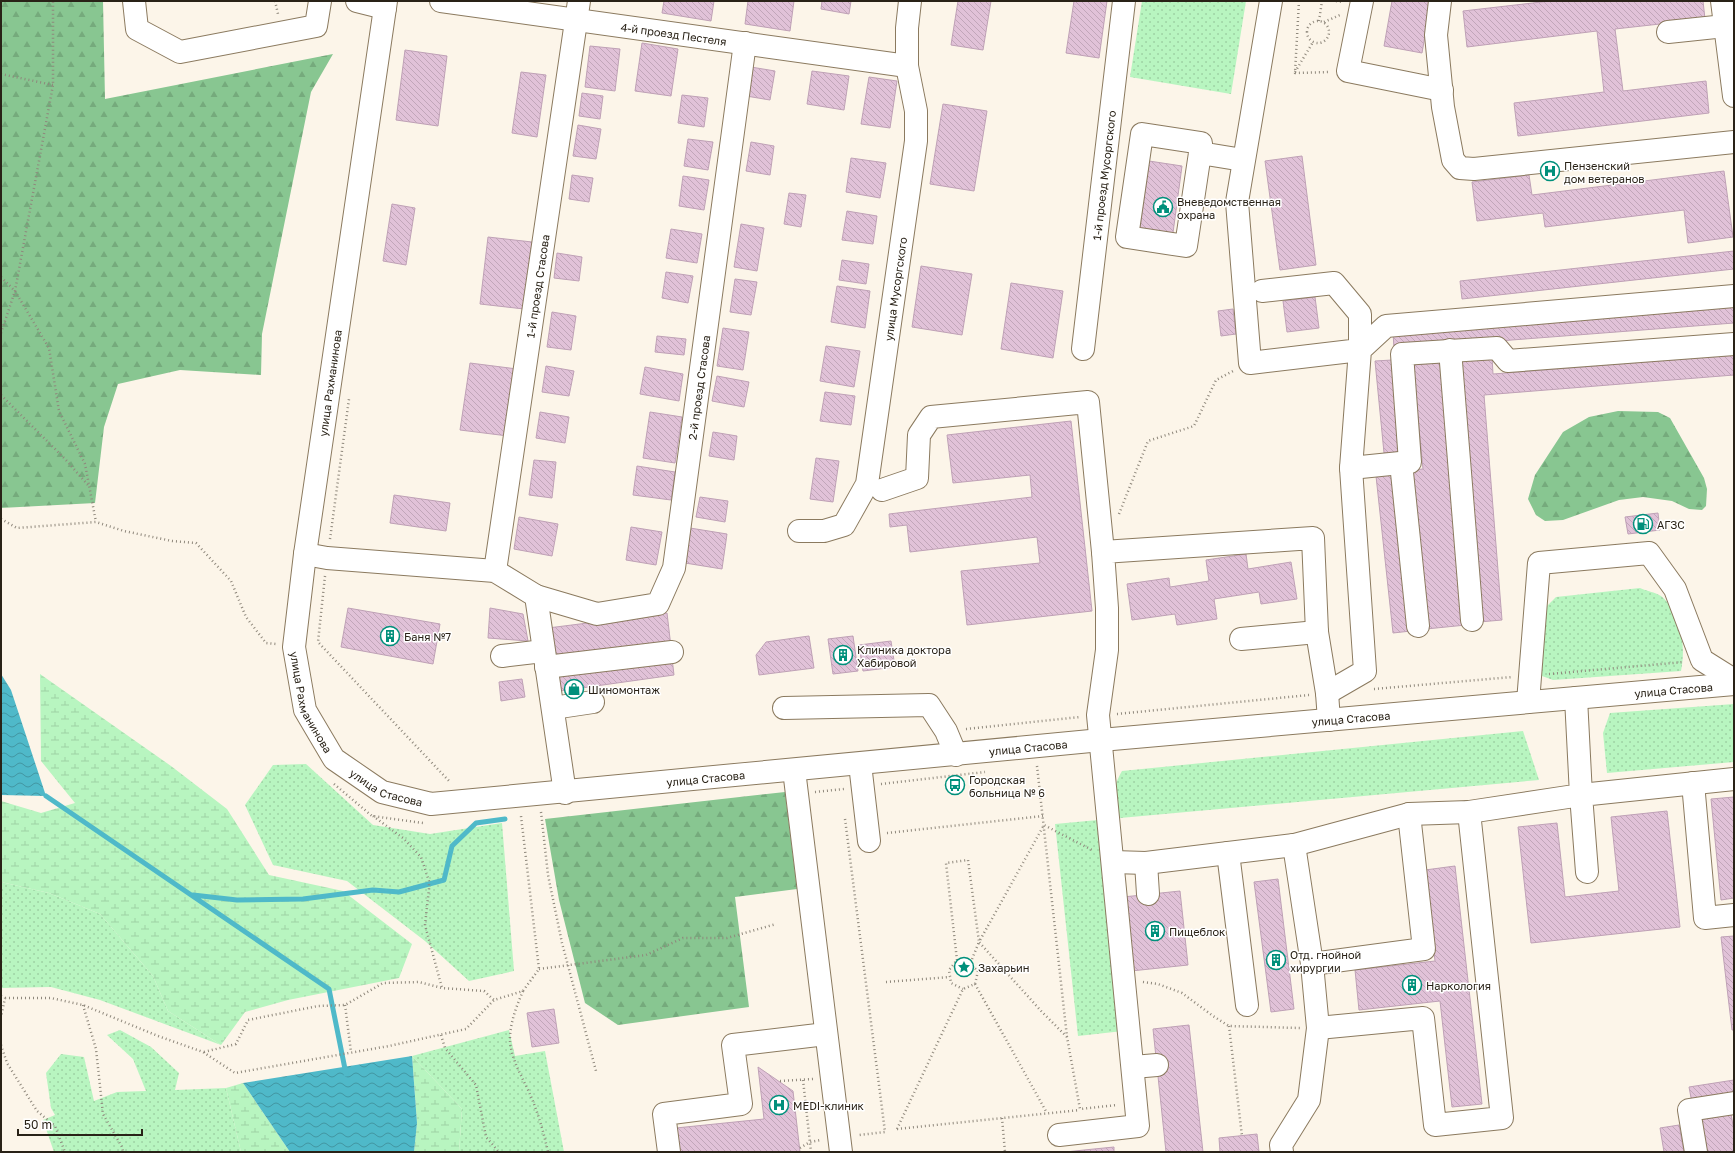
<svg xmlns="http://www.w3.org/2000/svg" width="1735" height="1153" viewBox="0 0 1735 1153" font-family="'Golos Text',sans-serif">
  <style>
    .grass { fill: url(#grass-dots) }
    .forest { fill: url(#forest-firs) }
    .wetland { fill: url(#wetland-marsh) }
    .water { fill: url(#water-waves) }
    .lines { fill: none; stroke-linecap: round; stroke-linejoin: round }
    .stream { stroke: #4fb9c9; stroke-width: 5 }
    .building { fill: url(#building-back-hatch); stroke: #bfa1b6 }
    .minor-casing { stroke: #8b7a5f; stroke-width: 24 }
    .major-casing { stroke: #8b7a5f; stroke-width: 24 }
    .path { stroke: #8f887c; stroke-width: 2.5; stroke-dasharray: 1 3; stroke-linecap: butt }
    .minor { stroke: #fff; stroke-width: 22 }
    .major { stroke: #fff; stroke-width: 22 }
    .labels { text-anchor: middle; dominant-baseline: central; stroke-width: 3; stroke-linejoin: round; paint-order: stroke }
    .street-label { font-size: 11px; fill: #292217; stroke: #fff }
    .poi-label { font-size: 11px; fill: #292217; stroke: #fff; text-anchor: start }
  </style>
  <defs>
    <pattern id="grass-dots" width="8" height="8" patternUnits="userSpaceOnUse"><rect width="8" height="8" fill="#b8f5c0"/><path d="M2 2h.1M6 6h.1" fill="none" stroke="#9ed2a4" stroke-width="1.8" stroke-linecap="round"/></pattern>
    <pattern id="forest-firs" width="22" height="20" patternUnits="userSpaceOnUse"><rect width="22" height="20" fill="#88c691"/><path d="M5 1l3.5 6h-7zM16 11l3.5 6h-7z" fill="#75aa7c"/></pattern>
    <pattern id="wetland-marsh" width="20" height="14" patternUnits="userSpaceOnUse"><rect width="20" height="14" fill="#b8f5c0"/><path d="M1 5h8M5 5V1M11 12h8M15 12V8" fill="none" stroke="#9ed2a4"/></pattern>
    <pattern id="water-waves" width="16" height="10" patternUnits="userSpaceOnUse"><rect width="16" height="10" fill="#4fb9c9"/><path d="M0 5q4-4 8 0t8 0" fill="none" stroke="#4296a2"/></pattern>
    <pattern id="building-back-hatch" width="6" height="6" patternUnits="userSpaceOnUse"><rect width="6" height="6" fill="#e1c2d8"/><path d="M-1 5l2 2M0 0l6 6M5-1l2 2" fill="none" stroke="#c1a6b9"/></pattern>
  </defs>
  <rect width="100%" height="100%" fill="#fcf5e9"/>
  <path class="grass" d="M1142,1h104l-15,93 -101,-17z
    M1640,588c6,3 15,4 21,8 21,17 25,51 20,75l-128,9 -11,-4 -3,-7 4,-59 13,-13z
    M1734,704v58l-127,11 -4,-40 7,-20z
    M1523,731l16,49 -419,38c-6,-21 -9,-28 2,-47z
    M306,764l67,61 57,9 72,-11 12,148 -45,10 -44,-40 -78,-60 -74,-16 -28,-60 28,-40z
    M1098,820l25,211 -45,5 -23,-212z
    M1,882l48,11 51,21 53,62 15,35 53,34 -121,-45 -49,-13 -50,1z
    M120,1030l31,17 28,26 -4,17 51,-2 15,64h-187l-11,-32 12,-5 -4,-7 -5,-35 15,-19 23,3 10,44 23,-9 29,-1 -13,-32 -26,-24z
    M509,1030l6,26 30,-5 19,101h-105l3,-43 -50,-53z"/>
  <path class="forest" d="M1,1h102l2,98 228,-45 -22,38 -49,242 -1,41 -81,-5 -62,14 -14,43 -9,76 -94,5z
    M1618,411l40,1 12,6 34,60 3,11 -1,17 -4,4 -13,-1 -17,-8 -29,-4 -24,3 -56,20 -18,1 -9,-6 -8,-16 7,-24 28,-43 26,-15z
    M785,792l12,97 -62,8 14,110 -131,18 -33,-22 -26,-103 -14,-81z"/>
  <path class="wetland" d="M40,674l131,92 56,43 42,66 74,16 69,53 -13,34 -111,22 -43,12 -24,33 -53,-34 -15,-35 -53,-62 -51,-21 -48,-11v-81l40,12 34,-10 -34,-42z
    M412,1056l50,53 -3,43h-45l3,-29z
    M243,1083l47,69h-49l-15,-64z"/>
  <path class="water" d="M1,674l10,16 35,106 -45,-1z
    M412,1056l5,67 -3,29h-124l-47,-69z"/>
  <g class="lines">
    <path class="stream" d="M46,796l283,193 17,85
      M193,895l44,5 66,-1 70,-9 26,2 45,-12 8,-34 24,-23 29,-4"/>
  </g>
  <path class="building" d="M664,1h50l-3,20 -49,-8z
    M748,1h46l-4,30 -45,-7z
    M822,1h29l-2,13 -28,-5z
    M958,1h33l-8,49 -32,-5z
    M1074,1h33l-8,57 -33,-5z
    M1392,1h39l-9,52 -38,-7z
    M1550,1h153l2,18 -90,10 8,62 83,-10 3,32 -191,23 -4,-33 90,-11 -7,-61 -130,16 -4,-36z
    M642,43l36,6 -7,47 -36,-5z
    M590,46l30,3 -5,42 -30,-4z
    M405,50l42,6 -9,70 -42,-6z
    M751,67l24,4 -5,29 -24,-4z
    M812,71l37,5 -5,34 -37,-6z
    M521,72l25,3 -9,62 -25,-4z
    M869,77l28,4 -7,47 -29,-4z
    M582,93l21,3 -3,23 -21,-3z
    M682,95l26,3 -4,29 -26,-4z
    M943,104l44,7 -13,80 -44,-7z
    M578,125l23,4 -5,30 -23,-3z
    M688,139l25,3 -5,28 -24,-4z
    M751,142l23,4 -4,29 -24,-4z
    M1302,156l14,109 -36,5 -15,-109z
    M851,158l35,5 -6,35 -34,-6z
    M1149,161l33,5 -10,74 -33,-4z
    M1724,171l9,66 -45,6 -4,-33 -139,17 -2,-14 -66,8 -5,-39 57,-7 3,20z
    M572,175l21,3 -4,24 -20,-3z
    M683,176l26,4 -5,30 -25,-4z
    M789,193l17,2 -5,32 -17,-3z
    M392,204l23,4 -9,57 -23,-4z
    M847,211l30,5 -4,28 -31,-4z
    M741,224l23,4 -7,43 -23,-4z
    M671,229l31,5 -5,29 -31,-5z
    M488,237l44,5 -8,67 -44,-5z
    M1734,251v18l-272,30 -2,-18z
    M557,253l25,4 -3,24 -25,-3z
    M842,260l27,4 -3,20 -27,-4z
    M921,266l51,8 -10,61 -50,-8z
    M666,272l27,4 -5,27 -26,-5z
    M735,279l22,3 -6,33 -21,-3z
    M1011,283l52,8 -10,67 -52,-9z
    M837,286l33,5 -5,37 -34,-6z
    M1315,297l4,31 -32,4 -4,-31z
    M1734,306v17l-340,26 -1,-17z
    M1233,309l3,25 -15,2 -3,-25z
    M552,312l24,4 -5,34 -24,-3z
    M723,328l26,4 -6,38 -26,-4z
    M657,336l29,3 -2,16 -29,-3z
    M826,346l34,5 -6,36 -34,-6z
    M1734,355v20l-250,20 18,225 -23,2 -21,-262 34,-3 1,17z
    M1392,360l9,92 -17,1 -9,-92z
    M1441,362l25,263 -40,4 -15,-159 12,-1 -10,-104z
    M470,363l47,6 -9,67 -48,-6z
    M546,366l28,5 -5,25 -27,-4z
    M645,367l38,7 -4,27 -39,-7z
    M717,376l32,6 -5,25 -32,-6z
    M825,392l30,4 -4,29 -31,-4z
    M540,412l29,5 -4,26 -29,-5z
    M650,412l32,5 -7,46 -32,-5z
    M1071,421l21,190 -125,14 -6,-54 79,-8 -3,-26 -127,15 -3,-27 -17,2 -1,-13 143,-17 -2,-22 -77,8 -6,-48z
    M713,432l24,4 -3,24 -25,-4z
    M816,458l23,3 -6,41 -23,-3z
    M534,460l22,2 -4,36 -23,-3z
    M637,466l38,6 -4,28 -38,-5z
    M1394,474l17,157 -18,2 -17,-157z
    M394,495l56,8 -4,28 -56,-8z
    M700,497l28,4 -3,21 -29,-5z
    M1658,513l2,17 -32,4 -3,-17z
    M519,517l39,7 -6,32 -38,-7z
    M631,527l31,5 -6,33 -30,-5z
    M690,528l37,6 -5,35 -37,-6z
    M1246,554l2,15 43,-7 6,37 -36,5 -2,-12 -45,7 3,20 -40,6 -2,-11 -43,6 -5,-36 42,-6 1,9 39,-6 -3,-21z
    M348,608l92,16 -7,40 -92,-17z
    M490,608l33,6 5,27 -40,-3z
    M667,613l4,34 -119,15 -4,-34z
    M809,636l5,32 -55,7 -3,-20 10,-13z
    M853,636l5,35 -25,3 -5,-35z
    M891,641l4,26 -32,4 -4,-26z
    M672,658l2,17 -114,16 -2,-18z
    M522,679l3,18 -24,4 -2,-19z
    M1734,797v101l-13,2 -10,-101z
    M1667,811l13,116 -149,16 -13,-116 39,-4 8,74 54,-6 -8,-74z
    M1455,866l27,238 -30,3 -12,-106 -81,9 -4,-40 80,-9 -10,-91z
    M1278,879l16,130 -23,3 -17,-130z
    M1180,891l8,74 -57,6 -8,-74z
    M1734,936v94h-2l-11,-93z
    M554,1009l5,34 -27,4 -5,-34z
    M1189,1025l14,127h-37l-13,-123z
    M758,1067l35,24 7,61h-122l-2,-24 88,-9z
    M1734,1080v16l-42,7 -3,-16z
    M1731,1114l3,17v21h-29l-5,-32z
    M1679,1125l5,27h-20l-4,-24z
    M1257,1134l2,18h-39l-1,-14z
    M1114,1147v5h-48l18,-2z"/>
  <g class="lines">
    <g class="minor-casing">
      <g id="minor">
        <path d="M134,1l3,28 43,23 136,-26 4,-25"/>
        <path d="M357,1l28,7"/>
        <path id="s1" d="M441,1l466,65"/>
        <path d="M1362,1l-14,70 94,19"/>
        <path d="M1440,1l-4,34 7,72 10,53 7,8 14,1 260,-27"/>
        <path d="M1722,1l12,95"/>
        <path d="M1668,32l57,-6"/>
        <path d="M1200,153l1,-10 -59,-9 -15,103 59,9 14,-93 43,7"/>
        <path d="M1262,291l72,-8 26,31v36l-110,13 -13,-161 34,-201"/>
        <path id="s2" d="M1083,349l41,-348"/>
        <path d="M1450,350l22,270"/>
        <path d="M1401,463l17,163"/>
        <path d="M1351,468l59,-6 -8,-108 95,-6 11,13 226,-17"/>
        <path d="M882,490l35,-12 2,-43 12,-18 157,-15 15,150"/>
        <path id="s3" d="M799,531h25l20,-6 23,-41 49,-343v-30l-9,-45v-38l3,-27"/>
        <path d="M305,554l22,4 168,13 41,25 29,197"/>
        <path id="s4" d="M495,571l84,-570"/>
        <path id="s5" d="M536,596l61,18 61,-10 16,-36 71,-525"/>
        <path d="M1241,639l76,-7"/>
        <path d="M502,656l41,-5"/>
        <path d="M546,667l126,-15"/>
        <path d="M1327,693l38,-22 -14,-203 9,-118 26,-24 348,-30"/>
        <path d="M1528,702l11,-139 110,-10 26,36 27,71 32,20"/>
        <path d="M553,708l40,-6"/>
        <path d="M784,708l145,-3 17,26 10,24"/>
        <path d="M860,764l9,77"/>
        <path d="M794,770l47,382"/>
        <path d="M1693,783l12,135 29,-3"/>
        <path d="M1228,853l19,152"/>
        <path d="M1113,862l33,1 148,-18 115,-31 60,-2 112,-17 -5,-97"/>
        <path d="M1146,863l2,31"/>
        <path d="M1587,872l-6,-77 153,-16"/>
        <path d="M1312,964l112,-15 -15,-135"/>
        <path d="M1318,1028l105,-10 12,107 67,-7 -33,-306"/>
        <path d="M1133,1067l24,-2"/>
        <path d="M1059,1135l79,-9 -40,-411 9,-65v-42l-4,-56 210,-14 4,94 10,61 2,27"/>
        <path d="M669,1152l-5,-38 77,-10 -8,-59 93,-11"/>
        <path d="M1282,1152l-1,-7 28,-45 9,-72 -6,-64 -18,-119"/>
        <path d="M1696,1152l-7,-42 45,-7"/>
      </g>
    </g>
    <g class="major-casing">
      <g id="major">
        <path id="s6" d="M386,1l-81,553 -11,93 11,63 29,49 48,33 49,12 670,-64 633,-56"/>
      </g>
    </g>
    <path class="path" d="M275,1l3,13
      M1299,1l-4,72 35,-1
      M1336,1l7,1
      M1319,21l3,-20
      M1307 32a11 11 0 1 1 22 0a11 11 0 1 1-22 0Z
      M1324,22l16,-7
      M1295,72l18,-30
      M1,74l52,11
      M1,277l14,14 34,57 10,63 26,53 11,58
      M1,333l14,-42 38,-206v-84
      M1,395l65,65 22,25
      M1119,514l29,-73 46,-15 22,-46 17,-9
      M1,519l16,9 79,-6 28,9 48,10 24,2 35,38 15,36 20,26 10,1
      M330,539l19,-140
      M325,576l-7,66 132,140
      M1549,674l135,-12
      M1374,689l138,-12
      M1117,714l192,-19
      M966,729l114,-12
      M1037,766l30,271 13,72 37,-4
      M334,784l38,32 51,7
      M881,784l104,-12
      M815,792l29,-3
      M541,812l7,63 14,68 34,128
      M373,816l30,22 18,19 8,24v8l-4,36 17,63
      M845,819l40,313 -26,3v2
      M887,833l156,-17
      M957,960l-11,-97 22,-3 11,82 -9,22
      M539,969l107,-14 37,-17h44l49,-14
      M886,982l64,-5
      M1143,982l15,2 24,9 31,23 16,10 71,2
      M975,984l72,129
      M523,991c-6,14 -12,29 -13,45 -1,22 14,43 22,63 7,17 12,35 16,53
      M1,996l4,2 -4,19
      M1,998h50l32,7 75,31 45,16 32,21 154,-27 77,-17 28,-29 29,-9 16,-22 -18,-153 -2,-2
      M83,1005l13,44 7,65 19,33 1,5
      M345,1005l6,47
      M1229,1026l13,110
      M441,1035l4,13 31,37 10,52 13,15
      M1067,1037l-25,-25 -63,-70 65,-117 48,25
      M1,1045l6,18 30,48 18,15 10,26
      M204,1052l32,-8 12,-24 70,-14 27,-1 38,-22 36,-1 23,6 42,3 10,9
      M803,1080l8,72
      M780,1081l33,-2
      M1002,1118l3,34
      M897,1129l66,-140 12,-5 3,-13 -8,-7 -13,-4 -8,10 2,13 12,6
      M897,1129l183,-19
      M800,1148l10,-6 11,-2"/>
    <use href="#minor" class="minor"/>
    <use href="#major" class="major"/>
  </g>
  <defs>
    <g id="hospital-ring" transform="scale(1)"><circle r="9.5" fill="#fff" stroke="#00907b" stroke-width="1.5"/><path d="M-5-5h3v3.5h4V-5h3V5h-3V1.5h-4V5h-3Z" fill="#00907b"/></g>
    <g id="civic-ring" transform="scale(1)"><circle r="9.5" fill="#fff" stroke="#00907b" stroke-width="1.5"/><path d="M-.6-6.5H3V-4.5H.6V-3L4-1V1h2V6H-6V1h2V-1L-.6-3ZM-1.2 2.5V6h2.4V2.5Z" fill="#00907b"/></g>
    <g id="fuel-ring" transform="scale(1)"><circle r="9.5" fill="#fff" stroke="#00907b" stroke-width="1.5"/><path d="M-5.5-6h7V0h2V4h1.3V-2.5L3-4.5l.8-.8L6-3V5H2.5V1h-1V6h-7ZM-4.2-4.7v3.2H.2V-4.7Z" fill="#00907b"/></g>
    <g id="building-ring" transform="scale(1)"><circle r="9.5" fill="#fff" stroke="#00907b" stroke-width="1.5"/><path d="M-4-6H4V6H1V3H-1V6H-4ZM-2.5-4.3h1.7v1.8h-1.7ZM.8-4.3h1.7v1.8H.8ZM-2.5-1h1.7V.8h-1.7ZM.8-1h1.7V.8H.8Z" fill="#00907b"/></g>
    <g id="shop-ring" transform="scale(1)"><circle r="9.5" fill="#fff" stroke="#00907b" stroke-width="1.5"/><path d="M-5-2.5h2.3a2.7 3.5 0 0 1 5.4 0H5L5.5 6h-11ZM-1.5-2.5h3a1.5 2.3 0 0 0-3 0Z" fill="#00907b"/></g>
    <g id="bus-ring" transform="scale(1)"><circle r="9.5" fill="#fff" stroke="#00907b" stroke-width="1.5"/><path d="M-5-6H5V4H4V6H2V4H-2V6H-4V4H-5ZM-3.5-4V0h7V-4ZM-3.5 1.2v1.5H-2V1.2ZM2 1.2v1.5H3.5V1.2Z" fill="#00907b"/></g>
    <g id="sight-ring" transform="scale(1)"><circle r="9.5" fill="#fff" stroke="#00907b" stroke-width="1.5"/><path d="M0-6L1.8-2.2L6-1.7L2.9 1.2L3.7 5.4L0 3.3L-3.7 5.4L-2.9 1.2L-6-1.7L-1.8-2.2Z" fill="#00907b"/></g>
  </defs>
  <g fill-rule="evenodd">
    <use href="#hospital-ring" x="1550" y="171"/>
    <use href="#civic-ring" x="1163" y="207"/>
    <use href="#fuel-ring" x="1643" y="524"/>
    <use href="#building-ring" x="390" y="636"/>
    <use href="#building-ring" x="843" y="655"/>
    <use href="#shop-ring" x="574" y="689"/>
    <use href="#bus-ring" x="955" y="785"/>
    <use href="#building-ring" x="1155" y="931"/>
    <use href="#building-ring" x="1276" y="960"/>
    <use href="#sight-ring" x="964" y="967"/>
    <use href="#building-ring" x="1412" y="985"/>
    <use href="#hospital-ring" x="779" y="1105"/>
  </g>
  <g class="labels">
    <g class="street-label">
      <text stroke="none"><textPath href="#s1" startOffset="235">4-й проезд Пестеля</textPath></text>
      <text stroke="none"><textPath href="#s2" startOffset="175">1-й проезд Мусоргского</textPath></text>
      <text stroke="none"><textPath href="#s4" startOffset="288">1-й проезд Стасова</textPath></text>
      <text stroke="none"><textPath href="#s3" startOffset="290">улица Мусоргского</textPath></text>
      <text transform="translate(330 383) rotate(-82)">улица Рахманинова</text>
      <text stroke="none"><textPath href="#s5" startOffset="347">2-й проезд Стасова</textPath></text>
      <text stroke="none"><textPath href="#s6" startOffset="2130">улица Стасова</textPath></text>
      <text stroke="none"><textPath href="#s6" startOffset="711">улица Рахманинова</textPath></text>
      <text stroke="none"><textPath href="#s6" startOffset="1806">улица Стасова</textPath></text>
      <text stroke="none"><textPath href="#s6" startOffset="1482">улица Стасова</textPath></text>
      <text stroke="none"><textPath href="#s6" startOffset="1158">улица Стасова</textPath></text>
      <text stroke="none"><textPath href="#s6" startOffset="834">улица Стасова</textPath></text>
    </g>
    <g class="poi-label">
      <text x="1564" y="165">Пензенский<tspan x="1564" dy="13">дом ветеранов</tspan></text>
      <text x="1177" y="201">Вневедомственная<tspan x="1177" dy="13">охрана</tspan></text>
      <text x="1657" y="524">АГЗС</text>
      <text x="404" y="636">Баня №7</text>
      <text x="857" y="649">Клиника доктора<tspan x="857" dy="13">Хабировой</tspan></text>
      <text x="588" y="689">Шиномонтаж</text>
      <text x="969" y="779">Городская<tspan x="969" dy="13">больница № 6</tspan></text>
      <text x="1169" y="931">Пищеблок</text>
      <text x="1290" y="954">Отд. гнойной<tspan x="1290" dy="13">хирургии</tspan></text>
      <text x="978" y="967">Захарьин</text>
      <text x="1426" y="985">Наркология</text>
      <text x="793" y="1105">MEDI-клиник</text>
    </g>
  </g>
  <rect width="1735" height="1153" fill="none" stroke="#292217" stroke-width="4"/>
  <path d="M18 1129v6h124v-6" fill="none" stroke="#292217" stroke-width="2"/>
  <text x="24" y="1129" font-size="12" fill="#292217" stroke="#ffffff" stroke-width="3" paint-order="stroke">50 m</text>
</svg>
